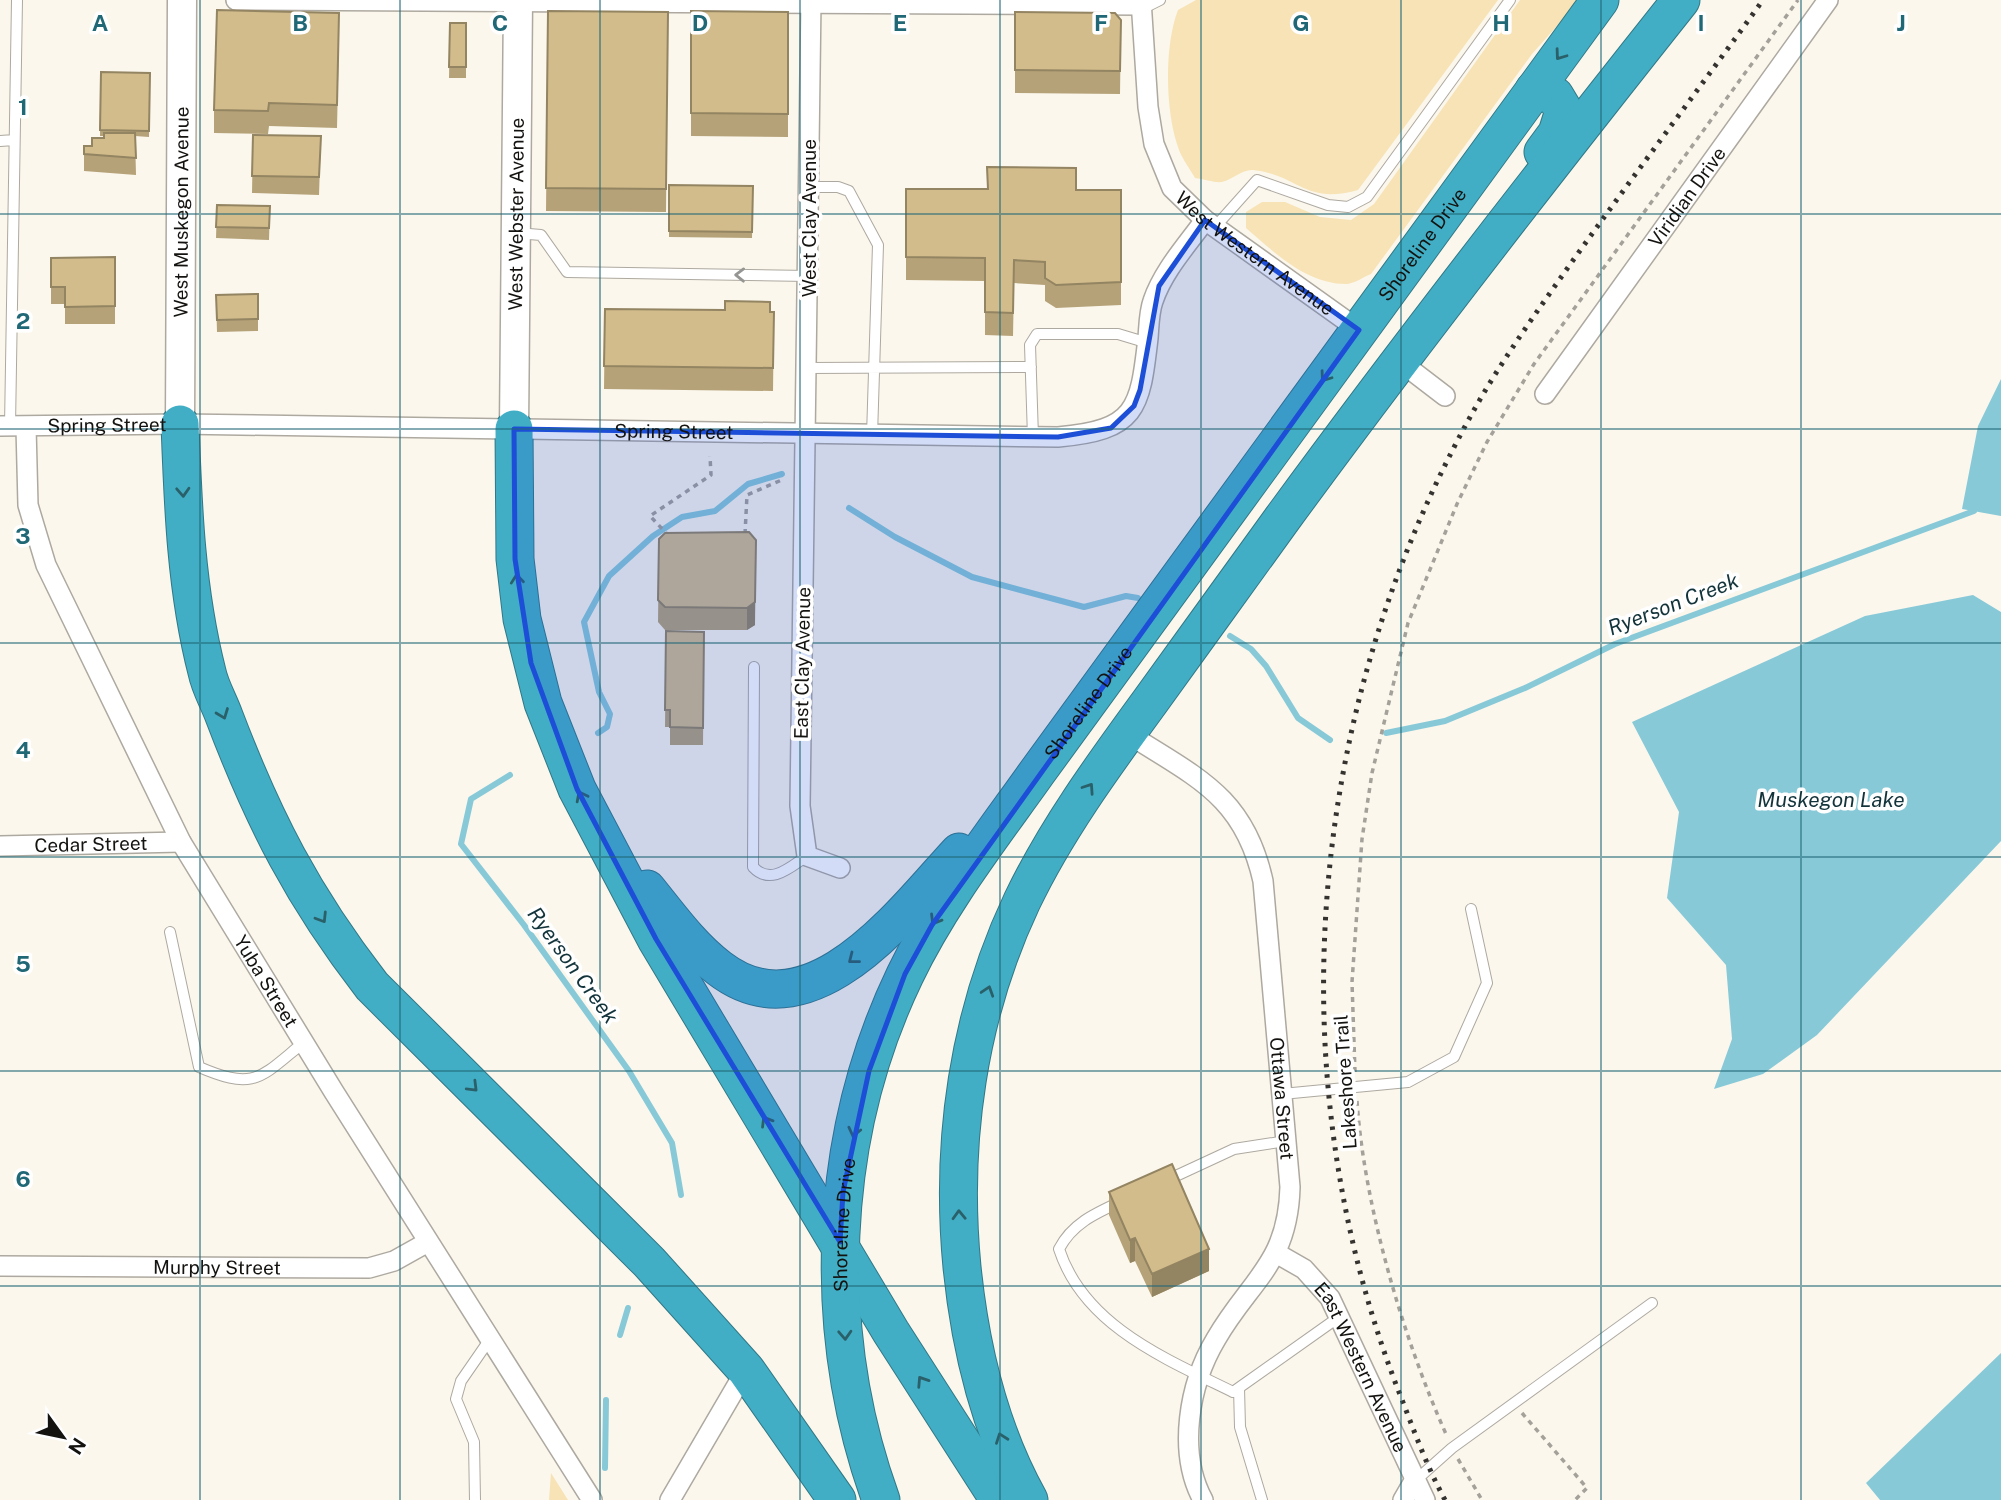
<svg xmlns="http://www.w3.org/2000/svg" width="2001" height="1500" viewBox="0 0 2001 1500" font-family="'Public Sans',sans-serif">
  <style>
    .green { fill: #f7e3b5 }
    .water { fill: #88c9d8 }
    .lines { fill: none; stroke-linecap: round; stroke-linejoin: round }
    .stream { stroke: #88c9d8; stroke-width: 6 }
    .lane-casing { stroke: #aea9a0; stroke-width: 12 }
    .street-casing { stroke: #aea9a0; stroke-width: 22 }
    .secondary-casing { stroke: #aea9a0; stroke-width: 31 }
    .highway-casing { stroke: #317886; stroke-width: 39 }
    .path { stroke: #a4a19a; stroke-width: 3.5; stroke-dasharray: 5 5; stroke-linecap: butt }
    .lane { stroke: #fff; stroke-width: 10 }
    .street { stroke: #fff; stroke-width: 19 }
    .secondary { stroke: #fff; stroke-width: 28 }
    .highway { stroke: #41aec5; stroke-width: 37 }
    .rail { stroke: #35332f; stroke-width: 5; stroke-dasharray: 3.5 7; stroke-linecap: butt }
    .wall { fill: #b5a278 }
    .shaded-wall { fill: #938462 }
    .building { fill: #d2bc8c; stroke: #938462; stroke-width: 2 }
    .oneway { stroke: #2a606a }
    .oneway2 { stroke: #959593 }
    .marked { fill: #1d4ed8; fill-opacity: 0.2; stroke: #1d4ed8; stroke-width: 5; stroke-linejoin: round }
    .grid { fill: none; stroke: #216876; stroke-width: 2; stroke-opacity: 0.55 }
    .labels { text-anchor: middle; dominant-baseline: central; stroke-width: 7; stroke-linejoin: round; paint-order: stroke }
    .street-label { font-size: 19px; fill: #141310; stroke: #fff }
    .water-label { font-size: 21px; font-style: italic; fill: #13343b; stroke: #fff }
    .grid-label { font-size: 23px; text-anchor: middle; font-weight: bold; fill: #216876; stroke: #fff; stroke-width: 7; stroke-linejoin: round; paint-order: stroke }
  </style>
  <rect width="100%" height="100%" fill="#fbf7ed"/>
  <path class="green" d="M1196,0h302l-140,190c-54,15 -59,-15 -105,-20 -10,-1 -20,9 -31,12 -7,1 -18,-3 -27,-4 -5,-9 -12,-18 -16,-28 -14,-37 -15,-104 -1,-140z
    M1520,0h60l-48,54 -161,220c-8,3 -17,10 -25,10 -40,0 -72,-32 -100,-56v-16l16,-10h23l35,15 31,3 23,-16z
    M551,1473l17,27h-19z"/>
  <path class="water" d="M2001,379v137l-39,-7 16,-83z
    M1973,595l28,17v229l-184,194 -54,39 -49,15 18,-50 -6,-74 -59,-67 12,-86 -47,-90 233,-106z
    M2001,1353v147h-121l-14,-17z"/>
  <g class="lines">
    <path class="stream" d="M849,508l46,29 77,40 112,30 42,-11 12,2
      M1230,636l21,13 15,17 32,52 32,22
      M598,733l9,-6 3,-13 -11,-22 -15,-70 25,-46 44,-40 29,-19 33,-6 33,-27 34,-10
      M1386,733l59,-12 80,-33 90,-44 359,-133
      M510,775l-39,24 -10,45 63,81 105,146 43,72 9,52
      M620,1335l8,-27
      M605,1468l1,-68"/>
    <g class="lane-casing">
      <path id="lane" d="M1142,9l18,-9
        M0,141l14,-1
        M809,187h29l11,4 29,54 -6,191
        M1215,227l42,-47 71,25 20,2 19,-10 143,-197
        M517,233l24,2 26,37 241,4
        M808,368l223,-1
        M10,426l7,-426
        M1033,437l-3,-92 7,-11h81l30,9
        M754,667l-1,200c18,19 37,0 54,-11
        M170,932l29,135c56,24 61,11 104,-24
        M1282,1094l126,-12 46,-25 33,-74 -16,-74
        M1165,1181l69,-32 52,-8
        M1120,1202c-26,12 -48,22 -61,47 25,77 107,110 174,143l106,-75
        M1239,1388l1,39 22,73
        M1415,1481l37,-33 200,-145
        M475,1500l-1,-58 -18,-43 5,-18 29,-42"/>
    </g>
    <g class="street-casing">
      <g id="street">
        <path d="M236,0l904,5"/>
        <path d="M811,0l-11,806 7,50 33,12"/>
        <path id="s1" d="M1141,0l7,107 6,37 18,44 33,32 154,110"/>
        <path d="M1398,360l47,36"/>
        <path id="s2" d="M1545,394l283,-394"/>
        <path id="s3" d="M0,426l180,-2 878,13c78,-7 82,-27 90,-99 1,-12 1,-26 5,-37 10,-30 34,-56 52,-81"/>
        <path id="s4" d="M26,427l2,78 18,60 135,277 153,250 258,408"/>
        <path id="s5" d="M1127,733c68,44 117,62 136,148l27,306c-2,77 -40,93 -74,152 -27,45 -39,113 -13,161"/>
        <path id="s6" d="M0,846l181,-4"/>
        <path id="s7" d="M1276,1253l28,16 26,29 95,202"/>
        <path id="s8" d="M0,1266l369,2 25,-7 34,-19"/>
        <path d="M670,1500l76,-130"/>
        <path d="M1403,1500l11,-19"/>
      </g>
    </g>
    <g class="secondary-casing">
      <g id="secondary">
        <path id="s9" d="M180,424l2,-424"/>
        <path id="s10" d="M514,429l4,-429"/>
      </g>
    </g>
    <g class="highway-casing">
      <g id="highway">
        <path d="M1534,90l21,6 9,15 -7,22 -14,19"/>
        <path d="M180,424c3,83 6,166 27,248 3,15 12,30 17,44 40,105 79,181 148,270l277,276 97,108 91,130"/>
        <path d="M514,429l1,130 7,60 21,84 34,86 79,150 235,393 108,168"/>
        <path d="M647,889c22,27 44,58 72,79 92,71 185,-57 240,-116"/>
        <path id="s11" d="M881,1500c-61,-168 -54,-363 24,-525 35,-73 86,-138 133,-204l562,-771"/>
        <path d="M1029,1500c-39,-70 -59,-154 -67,-233 -12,-125 6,-252 60,-366 34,-71 81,-135 127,-198 44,-61 89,-123 133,-184 129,-176 263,-348 399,-519"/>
      </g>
    </g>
    <path class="path" d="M745,534l2,-39 37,-16
      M669,536l-19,-20 61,-41 -1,-19
      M1355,1072l-3,-90 10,-143 10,-66 36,-150 49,-119 30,-62 47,-78 264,-364
      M1357,1101c7,104 46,237 89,333
      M1522,1413l65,75 -12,12
      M1458,1459l24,41"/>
    <use href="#lane" class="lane"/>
    <use href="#street" class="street"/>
    <use href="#secondary" class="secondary"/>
    <use href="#highway" class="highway"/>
    <path class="rail" d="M1445,1500c-20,-37 -33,-75 -48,-113 -122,-318 -89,-681 77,-977 28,-50 62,-97 95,-144 64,-90 130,-177 194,-266"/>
  </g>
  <path class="wall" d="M548,11l120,1 -2,200 -120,-1z
    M691,11l97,1v125l-97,-1z
    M1015,12l106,8 -1,74 -105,-1z
    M450,23h16v55h-17z
    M339,36l-2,92 -68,-2 -1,8 -54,-1v-23z
    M101,72l49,1 -1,64 -14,-1 1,39 -52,-4v-25h8l12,-8v-2h-4z
    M253,135l68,1 -2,59 -67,-2z
    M987,167l89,23h45v115l-65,3 -11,-7v-16l-31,-2 -1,53 -28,-1v-54l-79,-1v-91h81z
    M669,185l84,1 -1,52 -83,-1z
    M217,205l53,1 -1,34 -53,-2z
    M115,257v67h-50v-20h-14v-46z
    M258,294v37l-41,1 -1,-37z
    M605,309l169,3 -1,79 -169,-2z
    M749,532l6,93 -8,5h-82l-7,-8 1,-83z
    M666,631l38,1 -1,113h-33v-18h-5z
    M1109,1192l100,79 -57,26 -17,-36 -5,2 -21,-48z"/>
  <path class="shaded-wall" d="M756,540l-1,85 -8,5v-22z
    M1135,1238v23l-5,2v-23z
    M1209,1249v22l-57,26v-23z"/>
  <path class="building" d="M217,10l122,3 -2,92 -68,-2 -1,8 -54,-1z
    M548,11l120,1 -2,177 -120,-1z
    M691,11l97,1v102l-97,-1z
    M1015,12l100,1 6,7 -1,51 -105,-1z
    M450,23h16v44h-17z
    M101,72l49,1 -1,58 -49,-1z
    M104,133h31l1,25 -52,-4v-8h8v-8h12z
    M253,135l68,1 -2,41 -67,-1z
    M987,167l89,1v22h45v92l-65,3 -11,-7v-16l-31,-2 -1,53 -28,-1v-54l-79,-1v-68h82z
    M669,185l84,1 -1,46 -83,-1z
    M217,205l53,1 -1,22 -53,-1z
    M115,257v49l-50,1v-20h-14v-29z
    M258,294v25l-41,1 -1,-25z
    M725,301l45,1v10h4l-1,56 -169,-2 1,-57 120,1z
    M749,532l7,8 -1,62 -8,6 -82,-1 -7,-7 1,-61 6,-6z
    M666,631l38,1 -1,96 -33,-1v-17h-5z
    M1172,1164l37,85 -57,25 -17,-36 -5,2 -21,-48z"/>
  <defs><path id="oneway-chevron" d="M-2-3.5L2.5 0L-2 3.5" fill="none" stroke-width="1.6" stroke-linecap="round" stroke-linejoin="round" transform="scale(1.75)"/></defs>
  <g class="oneway">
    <use href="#oneway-chevron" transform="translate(1560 55) rotate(126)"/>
    <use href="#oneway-chevron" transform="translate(1325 377) rotate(126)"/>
    <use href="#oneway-chevron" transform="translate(183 492) rotate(87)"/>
    <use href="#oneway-chevron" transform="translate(517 579) rotate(-96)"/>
    <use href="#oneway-chevron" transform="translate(223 714) rotate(69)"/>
    <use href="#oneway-chevron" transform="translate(1089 788) rotate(-56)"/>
    <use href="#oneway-chevron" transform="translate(581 796) rotate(-117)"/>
    <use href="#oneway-chevron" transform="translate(322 918) rotate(58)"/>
    <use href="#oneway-chevron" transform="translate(935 920) rotate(121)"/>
    <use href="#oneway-chevron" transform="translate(853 959) rotate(142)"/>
    <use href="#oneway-chevron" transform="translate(988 991) rotate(-72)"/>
    <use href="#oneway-chevron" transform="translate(473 1087) rotate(45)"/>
    <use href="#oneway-chevron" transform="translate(766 1121) rotate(-121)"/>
    <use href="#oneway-chevron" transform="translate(854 1132) rotate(103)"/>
    <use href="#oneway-chevron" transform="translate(959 1215) rotate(-92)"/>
    <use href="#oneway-chevron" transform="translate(845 1335) rotate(87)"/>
    <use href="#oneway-chevron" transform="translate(922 1381) rotate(-123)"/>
    <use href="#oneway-chevron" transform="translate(1001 1438) rotate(-110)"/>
  </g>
  <use class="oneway2" href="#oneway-chevron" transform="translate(740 275) rotate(-179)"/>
  <path class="marked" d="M1205,220l154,110 -427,595 -27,49 -36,97 -26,121 -3,50 -184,-303 -79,-150 -46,-126 -16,-104 -1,-130 544,8 53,-9 23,-22 6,-16 19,-104z"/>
  <path class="grid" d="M200,0v1500M400,0v1500M600,0v1500M800,0v1500M1000,0v1500M1201,0v1500M1401,0v1500M1601,0v1500M1801,0v1500M0,214h2001M0,429h2001M0,643h2001M0,857h2001M0,1071h2001M0,1286h2001"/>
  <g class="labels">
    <g class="street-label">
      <text stroke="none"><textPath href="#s2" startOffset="243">Viridian Drive</textPath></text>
      <text stroke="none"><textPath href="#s9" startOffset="212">West Muskegon Avenue</textPath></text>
      <text stroke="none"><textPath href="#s10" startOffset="215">West Webster Avenue</textPath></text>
      <text transform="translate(809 218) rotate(-90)">West Clay Avenue</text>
      <text stroke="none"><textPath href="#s11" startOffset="1435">Shoreline Drive</textPath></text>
      <text stroke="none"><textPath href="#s1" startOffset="298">West Western Avenue</textPath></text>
      <text stroke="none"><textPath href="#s3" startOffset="107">Spring Street</textPath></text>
      <text stroke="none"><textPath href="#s3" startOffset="674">Spring Street</textPath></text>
      <text transform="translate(802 663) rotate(-89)">East Clay Avenue</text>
      <text stroke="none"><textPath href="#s11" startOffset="868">Shoreline Drive</textPath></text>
      <text stroke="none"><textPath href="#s6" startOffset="91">Cedar Street</textPath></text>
      <text stroke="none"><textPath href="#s4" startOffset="612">Yuba Street</textPath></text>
      <text transform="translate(1345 1082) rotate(-94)">Lakeshore Trail</text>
      <text stroke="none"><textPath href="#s5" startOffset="427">Ottawa Street</textPath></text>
      <text stroke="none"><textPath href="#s11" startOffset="280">Shoreline Drive</textPath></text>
      <text stroke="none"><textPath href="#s8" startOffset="217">Murphy Street</textPath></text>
      <text stroke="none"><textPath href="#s7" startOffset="147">East Western Avenue</textPath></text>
    </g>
    <g class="water-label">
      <text transform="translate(1673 604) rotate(-21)">Ryerson Creek</text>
      <text x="1831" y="799">Muskegon Lake</text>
      <text transform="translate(573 965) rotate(54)">Ryerson Creek</text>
    </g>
  </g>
  <g class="grid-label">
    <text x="100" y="31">A</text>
    <text x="300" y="31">B</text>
    <text x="500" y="31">C</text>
    <text x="700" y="31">D</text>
    <text x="900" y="31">E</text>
    <text x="1101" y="31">F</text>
    <text x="1301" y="31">G</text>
    <text x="1501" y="31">H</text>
    <text x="1701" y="31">I</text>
    <text x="1901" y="31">J</text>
    <text x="23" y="115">1</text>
    <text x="23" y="329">2</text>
    <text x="23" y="544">3</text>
    <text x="23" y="758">4</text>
    <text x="23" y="972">5</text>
    <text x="23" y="1187">6</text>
  </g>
  <g transform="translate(63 1437) rotate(123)" stroke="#ffffff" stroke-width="5" paint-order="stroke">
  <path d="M0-5L12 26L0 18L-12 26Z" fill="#141310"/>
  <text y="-10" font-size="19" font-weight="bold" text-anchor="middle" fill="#141310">N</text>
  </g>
</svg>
